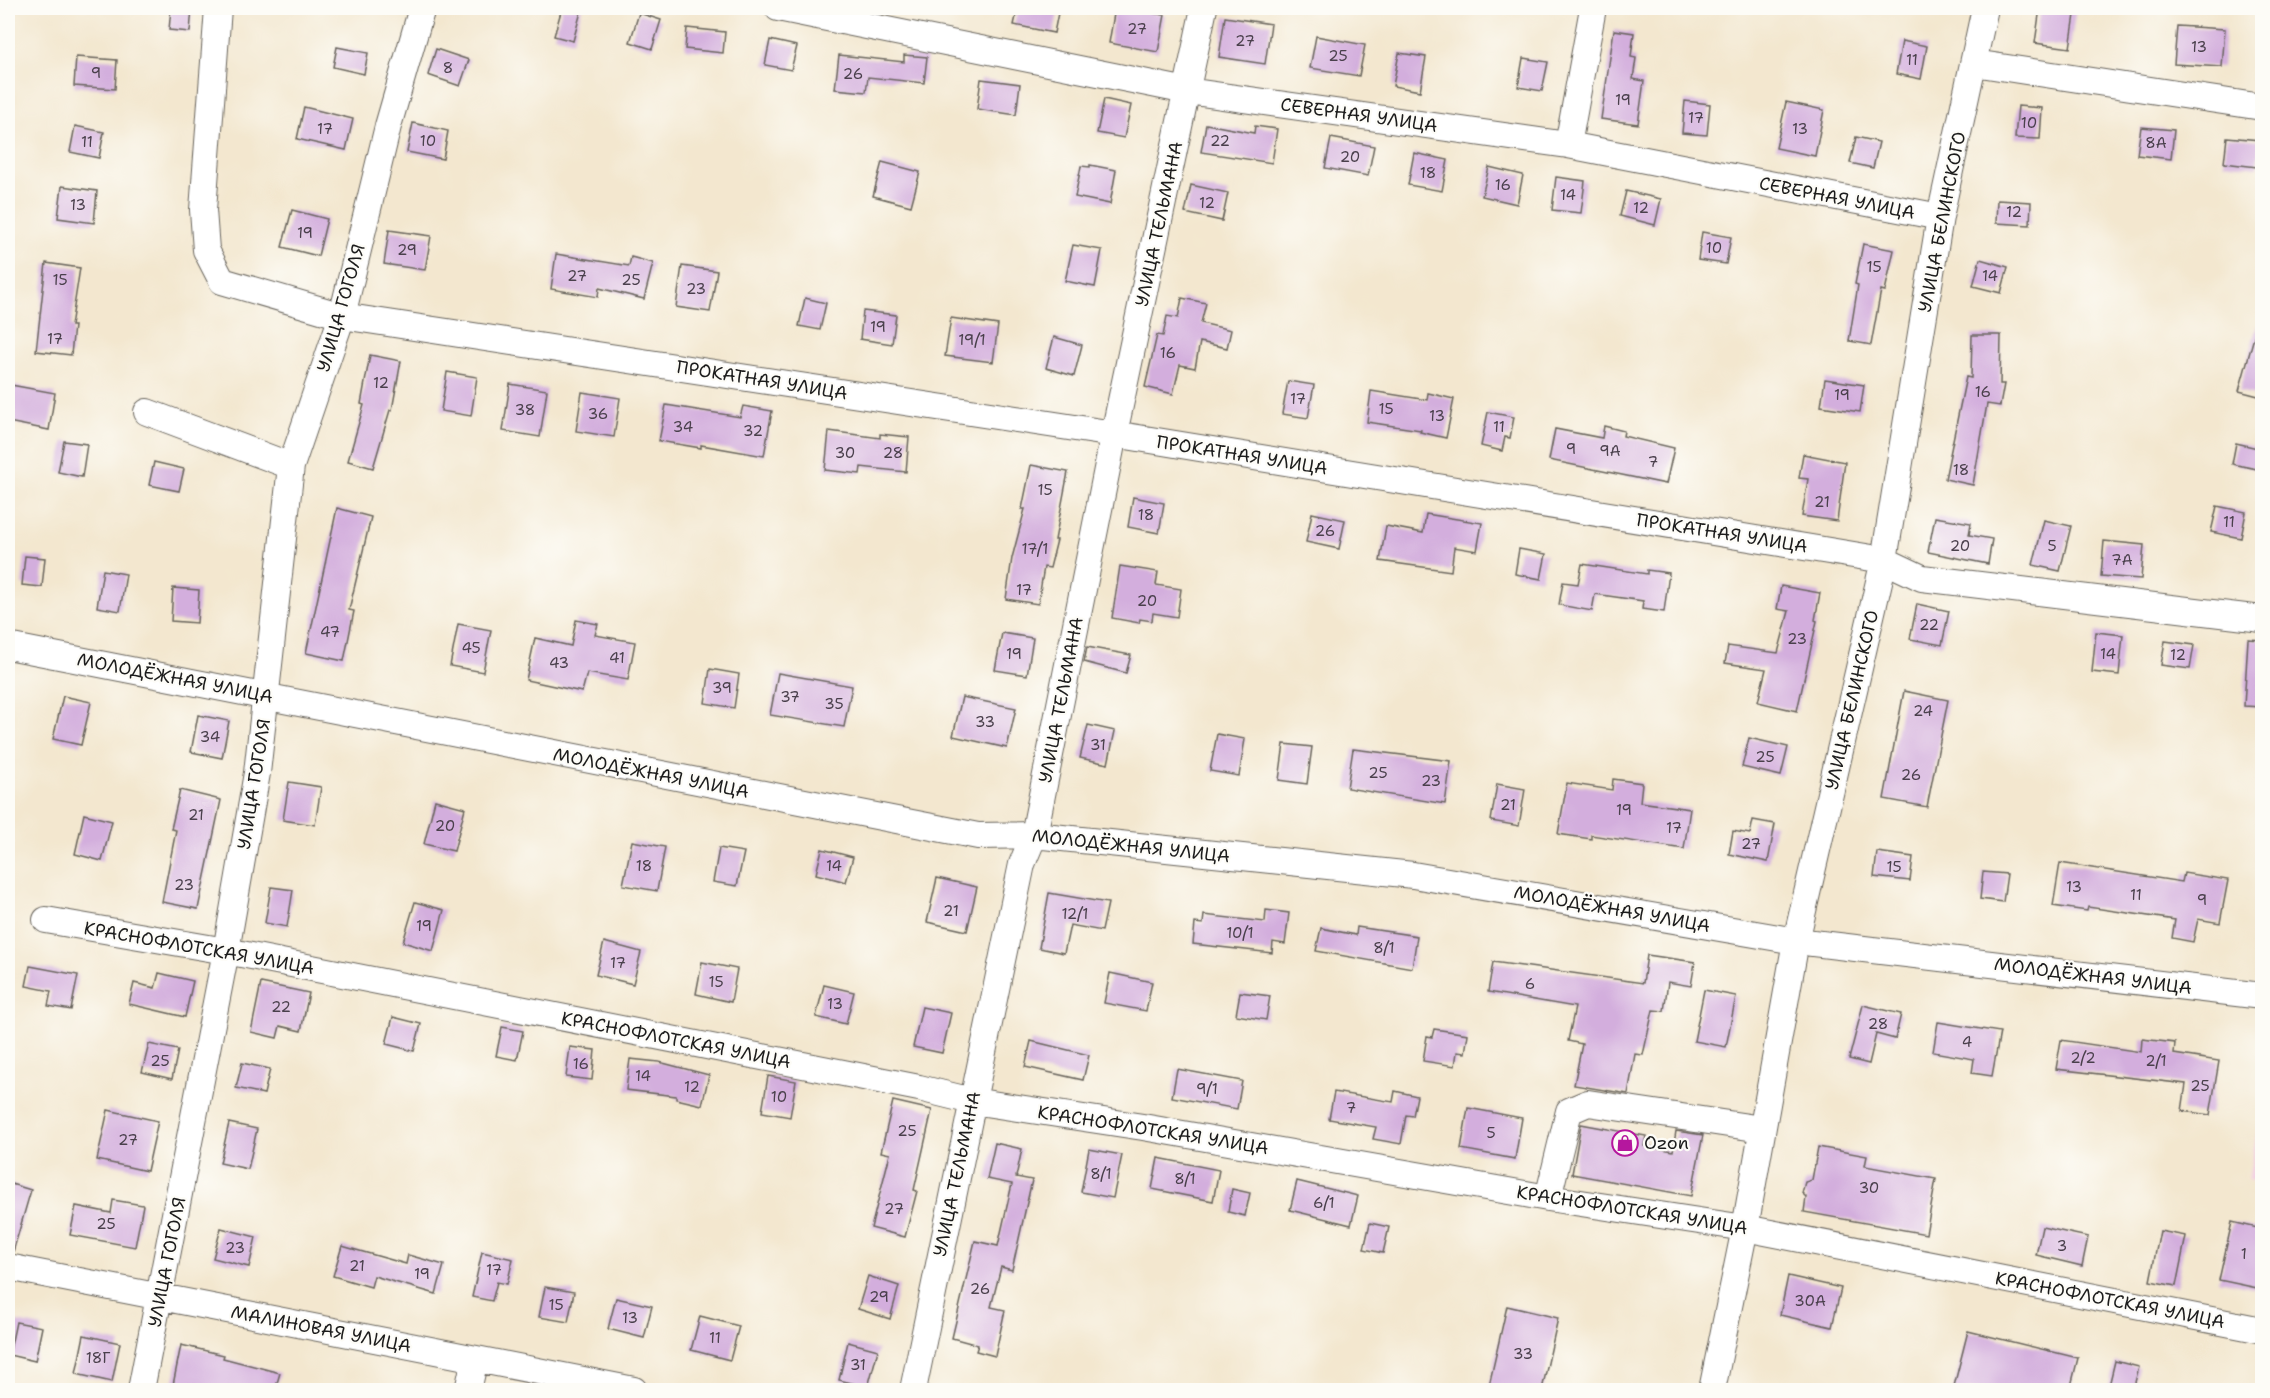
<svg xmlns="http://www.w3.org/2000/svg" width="2270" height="1398" viewBox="0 0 2270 1398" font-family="'Shantell Sans',sans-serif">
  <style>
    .built { fill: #f2cfe2 }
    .building { fill: #d3aedd }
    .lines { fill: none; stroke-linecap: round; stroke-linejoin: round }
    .minor-casing { stroke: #67635b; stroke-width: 28 }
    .minor { stroke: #fff; stroke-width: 26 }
    .labels { text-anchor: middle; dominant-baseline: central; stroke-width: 4.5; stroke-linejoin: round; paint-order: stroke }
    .number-label { font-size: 15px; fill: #4a404c }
    .street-label { font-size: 18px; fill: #1c1c1c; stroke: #fdfcf7 }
    .poi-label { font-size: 18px; fill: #1c1c1c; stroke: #fdfcf7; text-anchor: start }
  </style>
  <rect width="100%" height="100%" fill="#fdfcf7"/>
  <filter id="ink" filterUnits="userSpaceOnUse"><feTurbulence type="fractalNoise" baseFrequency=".0167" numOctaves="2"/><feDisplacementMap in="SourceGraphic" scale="12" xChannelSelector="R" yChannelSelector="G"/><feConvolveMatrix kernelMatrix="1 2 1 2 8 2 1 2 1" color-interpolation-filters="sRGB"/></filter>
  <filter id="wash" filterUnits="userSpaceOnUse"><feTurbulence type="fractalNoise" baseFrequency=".008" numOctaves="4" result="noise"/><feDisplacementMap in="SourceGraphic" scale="24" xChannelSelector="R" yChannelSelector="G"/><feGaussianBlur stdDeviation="1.35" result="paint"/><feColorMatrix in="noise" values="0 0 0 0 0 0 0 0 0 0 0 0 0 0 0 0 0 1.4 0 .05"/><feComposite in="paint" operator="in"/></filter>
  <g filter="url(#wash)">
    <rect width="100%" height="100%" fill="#f3e7cf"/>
    <path class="built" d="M2262,1106v77l-14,-3z"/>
    <g id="blocks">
      <path class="building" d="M171,8h21l-2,24 -21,-2z
        M562,8h20l-9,33 -19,-5z
        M1018,8h41l-5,25 -40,-8z
        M1115,8l50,7 -7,37 -49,-9z
        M2040,8h36l-6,40 -35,-5z
        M639,13l22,7 -9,29 -22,-7z
        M1225,17l46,7 -6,40 -46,-7z
        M2177,26l48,3 -3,38 -48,-3z
        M687,28l38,4 -2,21 -38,-4z
        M1614,30l20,3 -3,24 5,1 -3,21 11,2 -6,43 -37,-5z
        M1316,36l49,9 -6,31 -49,-8z
        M770,40l27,6 -6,24 -26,-5z
        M1902,41l25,5 -6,33 -25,-5z
        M337,47l31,6 -4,21 -31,-7z
        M436,49l33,11 -9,26 -32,-11z
        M1399,53l27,4 -6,34 -27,-5z
        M839,55l65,7v-7l23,2 -3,26 -56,-6 -2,15 -31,-3z
        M76,57l41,3 -2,29 -41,-3z
        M1523,58l25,4 -6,29 -24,-4z
        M981,79l39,5 -4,31 -39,-6z
        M1104,99l27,6 -7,33 -27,-5z
        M1685,101l25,3 -3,31 -25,-2z
        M1786,102l38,8 -9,46 -39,-8z
        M2018,106l24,2 -2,31 -25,-1z
        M304,107l49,12 -7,31 -49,-11z
        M413,123l35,8 -5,28 -36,-7z
        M1206,124l48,9 1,-7 22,3 -5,34 -71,-11z
        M75,126l29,6 -5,26 -29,-6z
        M2141,127l33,3 -3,29 -34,-4z
        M1856,137l23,5 -6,26 -23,-5z
        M2227,137l33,3 -3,27 -33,-4z
        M1331,138l43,8 -6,30 -43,-8z
        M1414,153l34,7 -6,31 -34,-6z
        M882,162l38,10 -9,34 -38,-10z
        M1090,165l26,5 -6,34 -35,-7 6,-31 9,1z
        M1489,167l34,8 -6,29 -35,-8z
        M1556,177l29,4 -4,32 -29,-3z
        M1191,185l37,8 -6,28 -37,-8z
        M62,186l35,5 -3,32 -36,-5z
        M1626,191l35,8 -6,26 -35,-9z
        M1997,200l34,2 -1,23 -34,-2z
        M292,210l35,9 -9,37 -36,-9z
        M389,230l42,6 -6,34 -41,-6z
        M1702,232l29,5 -5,27 -28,-4z
        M1863,244l31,6 -9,41 -4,-1 -10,55 -22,-4 9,-56 -3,-1z
        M1073,245l29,5 -7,37 -30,-6z
        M556,254l73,12 2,-9 22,6 -9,36 -45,-11 -1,9 -47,-8z
        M1980,259l28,8 -7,26 -28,-7z
        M46,263l34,5 -9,58h3l-3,29 -35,-4z
        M682,266l35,5 -7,41 -34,-5z
        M805,298l21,5 -6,27 -21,-4z
        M1182,298l24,5 -5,20 30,7 -4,18 -27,-6 -5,26 -15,-3 -7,29 -28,-7 12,-52 6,1 4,-20 11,2z
        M863,311l33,4 -4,29 -32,-5z
        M951,318l47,7 -5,37 -48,-6z
        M2257,326l5,1v70l-23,-6z
        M1972,335h29l-1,49h4l-4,22 -13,-2 -14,81 -28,-6 21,-102 5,1z
        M1054,337l28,8 -8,31 -28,-8z
        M370,355l31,6 -9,49h-2l-17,58 -25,-7 16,-56 -3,-1z
        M447,372l30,5 -6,39 -30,-5z
        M1825,379l39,6 -4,27 -39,-6z
        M1288,381l26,4 -6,33 -26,-4z
        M510,384l37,6 -7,47 -37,-6z
        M11,385l44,8 -6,37 -41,-8z
        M1371,391l56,9 1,-7 26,6 -8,39 -26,-6 1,-2 -54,-8z
        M582,392l38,6 -6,39 -38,-6z
        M666,405l74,12 3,-11 29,5 -8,45 -63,-11v3l-42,-7z
        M1488,412l26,5 -4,21 -5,-1 -3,14 -21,-5z
        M1604,426l20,5 -1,5 51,12 -8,36 -117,-24 6,-31 47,9z
        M829,431l51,7v-4l29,3 -3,35 -45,-5 -1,7 -35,-4z
        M64,441l23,3 -5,33 -24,-5z
        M2236,443l26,6v21l-30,-6z
        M1803,454l42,8 -8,59 -35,-5 6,-37 -9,-1z
        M154,462l30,7 -5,22 -30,-6z
        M1031,465l37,7 -13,68h2l-7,28 -6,-1 -6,37 -32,-5 6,-41 13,-49h-3z
        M1133,497l31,6 -5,30 -31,-6z
        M2217,506l29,6 -5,26 -30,-6z
        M337,508l34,9 -22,93 5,1 -10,50 -38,-8z
        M1312,513l33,7 -6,29 -33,-7z
        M1426,514l56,9 -5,28 -23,-4 -3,24 -71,-10 6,-35 37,7z
        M1935,517l36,6 -2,12 23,4 -4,25 -60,-12z
        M2044,520l27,6 -11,45 -27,-6z
        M2104,541l40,4 -3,34 -40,-3z
        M1519,549l27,5 -5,25 -26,-5z
        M25,556l20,2 -3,29 -20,-2z
        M1582,564l65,10v-4l22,3 -5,39 -22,-3 1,-8 -48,-7 -3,17 -33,-6 4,-23 15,2z
        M1120,566l38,6 -2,13 25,4 -4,28 -24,-4 -1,8 -12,-2 -1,4 -27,-5z
        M103,570l23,4 -6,37 -23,-4z
        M1781,586l39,7 -5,27 2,1 -20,90 -39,-9 8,-33 -41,-6 3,-17 50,7 11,-42 -12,-2z
        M173,588l26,2 -2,33 -26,-2z
        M1917,604l32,7 -7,34 -32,-6z
        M576,620l22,4 -3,11 40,7 -7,38 -41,-7 -5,19 -56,-12 9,-42 36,8z
        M458,624l33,6 -8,42 -33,-6z
        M2096,632l27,3 -4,40 -27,-3z
        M1002,633l31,5 -6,37 -32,-5z
        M2248,639l14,1v67l-18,-1z
        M2165,641l29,4 -4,24 -29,-4z
        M1087,647l44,8 -5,18 -42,-11z
        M710,669l29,5 -5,34 -29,-5z
        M778,673l74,13 -8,41 -74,-12z
        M1904,691l44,9 -21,107 -43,-8z
        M63,696l28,6 -10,43 -28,-6z
        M962,697l54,11 -9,40 -54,-12z
        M198,715l31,6 -7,37 -31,-6z
        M1088,725l27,6 -7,33 -28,-6z
        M1217,734l28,5 -6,37 -29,-5z
        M1749,738l39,9 -7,29 -39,-9z
        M1284,744l28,3 -5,37 -28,-4z
        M1353,749l98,12 -6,43 -98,-16z
        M1613,779l29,4 -2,19 50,7 -6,40 -93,-14v4l-33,-5 9,-51 45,7z
        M289,782l32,5 -6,38 -32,-5z
        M1497,784l28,5 -6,37 -28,-5z
        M180,790l41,10 -23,109 -36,-7 14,-72 -5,-1z
        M435,800l30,8 -11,43 -30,-7z
        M84,814l28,7 -10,40 -27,-7z
        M1753,820l22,4 -7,38 -39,-8 4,-23 17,3z
        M632,841l33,6 -8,44 -34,-6z
        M719,848l25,4 -7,34 -24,-4z
        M822,849l31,8 -7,25 -30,-8z
        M1877,852l36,5 -3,24 -36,-4z
        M2060,863l122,19 2,-9 44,7 -8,43 -22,-4 -5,23 -21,-4 3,-18 -87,-13 -1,4 -34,-5z
        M1983,872l24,2 -4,28 -23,-3z
        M937,878l40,9 -10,44 -40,-9z
        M271,887l22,3 -6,37 -22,-4z
        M1049,893l59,10 -6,28 -32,-6 -6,28 -25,-5z
        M415,902l29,8 -11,41 -30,-9z
        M1266,910l23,3 -4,31 -12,-2 -1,11 -79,-9 2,-21 8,1 1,-9 61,7z
        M1357,927l60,9 -5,32 -96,-17 5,-23 35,7z
        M604,942l37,10 -8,32 -37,-9z
        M1647,955l48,7 -4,24 -23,-4 -4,29 -11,-1 -10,45 -8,-1 -7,40 -54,-9 8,-41 -14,-3 7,-34 -87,-15 5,-30 150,21z
        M702,962l35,7 -6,33 -35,-8z
        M30,966l48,9 -7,35 -23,-4 3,-15 -25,-5z
        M159,973l34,8 -8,36 -56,-13 5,-21 21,5z
        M1110,973l42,9 -6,29 -42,-8z
        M261,983l48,10 -8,38 -21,-5 -3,12 -26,-6z
        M824,985l30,7 -8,32 -30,-7z
        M1704,990l32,6 -10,51 -32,-6z
        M1240,992l30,4 -4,24 -30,-5z
        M1863,1005l38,9 -6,25 -19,-5 -7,30 -20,-5z
        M922,1007l29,6 -9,40 -29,-6z
        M393,1017l28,7 -7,27 -28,-7z
        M1938,1022l62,10 -8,44 -20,-3 2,-14 -41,-7z
        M502,1027l21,4 -6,29 -21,-4z
        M1434,1029l34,5 -3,19 -8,-1 -2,14 -32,-5 4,-25 5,1z
        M2142,1039l33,4 -1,11 45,7 -9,54 -28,-4 4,-27 -130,-15 5,-29 80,12z
        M1031,1041l58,14 -6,25 -58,-13z
        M149,1044l29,6 -6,29 -30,-7z
        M570,1047l25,3 -3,30 -26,-3z
        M630,1059l29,3 50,13 -7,30 -26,-6v-3l-50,-6z
        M242,1063l28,6 -6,25 -28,-6z
        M1177,1069l65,12 -5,28 -65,-12z
        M768,1076l28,5 -6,36 -28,-5z
        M1395,1091l22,5 -4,20 -7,-1 -5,29 -28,-5 3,-12 -47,-8 5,-27 59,10z
        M893,1101l39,9 -18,80 3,1 -12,46 -34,-9 19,-74 -9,-2z
        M1468,1108l54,10 -7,41 -54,-10z
        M108,1110l50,11 -11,50 -50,-11z
        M229,1123l28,6 -9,40 -28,-6z
        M1581,1124l65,12 -2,10 29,5 3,-20 27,4 -12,61 -119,-22z
        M995,1143l27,6 -6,28 16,3 -20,90 -11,-3 -10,40 14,3 -10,46 -19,-5 2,-6 -26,-7 23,-97 23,5 14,-62 -25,-5z
        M1818,1147l49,9 -2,10 71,13 -10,55 -122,-22 2,-15 -4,-4 3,-11 7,-2z
        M1089,1149l33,6 -9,43 -32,-6z
        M1158,1158l61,12 -6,31 -61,-12z
        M1297,1181l61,15 -7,29 -61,-15z
        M8,1183l23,7 -18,62h-5z
        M1232,1189l18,4 -5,23 -17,-4z
        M113,1200l30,5 -8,42 -65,-12 6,-29 35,7z
        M2232,1222l30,7v60l-43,-9z
        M1370,1223l19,4 -6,26 -19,-4z
        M2042,1227l46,10 -6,29 -46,-11z
        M221,1228l35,9 -7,30 -36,-9z
        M2160,1231l26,5 -10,50 -26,-5z
        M342,1246l64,18 2,-9 36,10 -8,29 -62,-18 -3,11 -38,-11z
        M482,1252l31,7 -6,25 -10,-2 -5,19 -20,-4z
        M868,1276l31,10 -9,33 -32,-10z
        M1788,1276l53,12 -9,39 -52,-12z
        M545,1287l29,5 -6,30 -29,-5z
        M616,1298l36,8 -8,32 -36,-9z
        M1507,1306l51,12 -16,72h-54z
        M700,1316l39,10 -9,34 -39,-10z
        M16,1322l26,5 -7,34 -26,-6z
        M1968,1331l110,27 -8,32h-117z
        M84,1335l36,8 -8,39 -36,-8z
        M848,1342l30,8 -10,37 -29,-7z
        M181,1345l43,10 -1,3 57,15 -5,17h-76l-26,-5z
        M2115,1361l24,6 -6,23h-25z"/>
    </g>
  </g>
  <g filter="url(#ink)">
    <use href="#blocks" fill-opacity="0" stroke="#67635b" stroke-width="1.5"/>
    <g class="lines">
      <g class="minor-casing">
        <path id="minor" d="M218,8l-15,202 3,40 16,31 120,35 772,118 770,126 38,18 340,41
          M778,8l409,83 381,54 372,72
          M1974,63l288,44
          M1568,145l25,-137
          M147,412l144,54
          M8,646l970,190 56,-1 379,40 383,66 466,55
          M46,920l180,31 693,137 53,13 171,26 405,71 197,30 517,102
          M1548,1198l21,-87 19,-8 174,26
          M8,1267l626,123
          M141,1390l85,-439 31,-178 34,-307 51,-150 46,-190 34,-118
          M468,1390l7,-31
          M913,1390l109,-526 12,-29 80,-401 90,-426
          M1712,1390l33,-162 51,-287 88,-381 56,-343 45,-209"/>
      </g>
      <use href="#minor" class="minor"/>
    </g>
  </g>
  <defs>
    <g id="shop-ring" transform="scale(1.35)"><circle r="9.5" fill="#fdfcf7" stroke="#b5179e" stroke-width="1.5"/><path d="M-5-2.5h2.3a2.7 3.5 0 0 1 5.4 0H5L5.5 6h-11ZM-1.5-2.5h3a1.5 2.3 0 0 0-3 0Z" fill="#b5179e"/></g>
  </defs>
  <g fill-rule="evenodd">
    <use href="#shop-ring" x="1625" y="1143"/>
  </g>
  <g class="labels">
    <g class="number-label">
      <text x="1137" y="29">27</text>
      <text x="1245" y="41">27</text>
      <text x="2199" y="47">13</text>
      <text x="1338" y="56">25</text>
      <text x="1912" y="60">11</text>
      <text x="448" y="68">8</text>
      <text x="96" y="73">9</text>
      <text x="853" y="74">26</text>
      <text x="1623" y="100">19</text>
      <text x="1696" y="118">17</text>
      <text x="2029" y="123">10</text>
      <text x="325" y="129">17</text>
      <text x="1800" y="129">13</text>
      <text x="428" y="141">10</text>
      <text x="1220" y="141">22</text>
      <text x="87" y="142">11</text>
      <text x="2156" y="143">8А</text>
      <text x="1350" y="157">20</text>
      <text x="1428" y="173">18</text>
      <text x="1503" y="185">16</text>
      <text x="1568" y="195">14</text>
      <text x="1207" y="203">12</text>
      <text x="78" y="205">13</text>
      <text x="1641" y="208">12</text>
      <text x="2014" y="212">12</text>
      <text x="305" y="233">19</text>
      <text x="1714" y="248">10</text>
      <text x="407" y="250">29</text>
      <text x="1874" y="267">15</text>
      <text x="577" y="276">27</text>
      <text x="1990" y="276">14</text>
      <text x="60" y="280">15</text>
      <text x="631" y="280">25</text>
      <text x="696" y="289">23</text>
      <text x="878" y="327">19</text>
      <text x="55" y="339">17</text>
      <text x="972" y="340">19/1</text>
      <text x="1168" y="353">16</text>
      <text x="381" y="383">12</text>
      <text x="1983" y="392">16</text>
      <text x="1842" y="395">19</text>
      <text x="1298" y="399">17</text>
      <text x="1386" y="409">15</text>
      <text x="525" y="410">38</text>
      <text x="598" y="414">36</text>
      <text x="1437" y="416">13</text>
      <text x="683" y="427">34</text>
      <text x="1499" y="427">11</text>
      <text x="753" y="431">32</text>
      <text x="1571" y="449">9</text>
      <text x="1610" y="451">9А</text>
      <text x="845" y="453">30</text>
      <text x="893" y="453">28</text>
      <text x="1653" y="462">7</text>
      <text x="1961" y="470">18</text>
      <text x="1045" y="490">15</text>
      <text x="1822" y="502">21</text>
      <text x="1146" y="515">18</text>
      <text x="2229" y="522">11</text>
      <text x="1325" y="531">26</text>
      <text x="1960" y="546">20</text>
      <text x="2052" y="546">5</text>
      <text x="1035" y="549">17/1</text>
      <text x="2122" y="560">7А</text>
      <text x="1024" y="590">17</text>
      <text x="1147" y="601">20</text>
      <text x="1929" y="625">22</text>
      <text x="330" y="632">47</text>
      <text x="1797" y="639">23</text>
      <text x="471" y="648">45</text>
      <text x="1014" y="654">19</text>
      <text x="2108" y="654">14</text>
      <text x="2178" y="655">12</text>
      <text x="617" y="658">41</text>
      <text x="559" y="663">43</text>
      <text x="722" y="688">39</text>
      <text x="790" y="697">37</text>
      <text x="834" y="704">35</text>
      <text x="1923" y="711">24</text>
      <text x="985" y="722">33</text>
      <text x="210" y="737">34</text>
      <text x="1098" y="745">31</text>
      <text x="1765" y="757">25</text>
      <text x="1378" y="773">25</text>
      <text x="1911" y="775">26</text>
      <text x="1431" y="781">23</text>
      <text x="1508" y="805">21</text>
      <text x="1624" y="810">19</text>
      <text x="196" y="815">21</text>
      <text x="445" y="826">20</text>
      <text x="1674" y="828">17</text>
      <text x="1751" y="844">27</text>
      <text x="644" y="866">18</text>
      <text x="834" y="866">14</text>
      <text x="1894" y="867">15</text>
      <text x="184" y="885">23</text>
      <text x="2074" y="887">13</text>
      <text x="2136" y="895">11</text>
      <text x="2202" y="900">9</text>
      <text x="951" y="911">21</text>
      <text x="1075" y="914">12/1</text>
      <text x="424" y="926">19</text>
      <text x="1240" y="933">10/1</text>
      <text x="1384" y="948">8/1</text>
      <text x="618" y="963">17</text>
      <text x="716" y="982">15</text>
      <text x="1530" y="984">6</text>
      <text x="835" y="1004">13</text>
      <text x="281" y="1007">22</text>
      <text x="1878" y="1024">28</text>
      <text x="1967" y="1042">4</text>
      <text x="2083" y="1058">2/2</text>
      <text x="160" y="1061">25</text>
      <text x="2156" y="1061">2/1</text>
      <text x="581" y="1064">16</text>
      <text x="643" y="1076">14</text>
      <text x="2200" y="1086">25</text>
      <text x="692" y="1087">12</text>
      <text x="1207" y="1089">9/1</text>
      <text x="779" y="1097">10</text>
      <text x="1351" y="1108">7</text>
      <text x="907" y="1131">25</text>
      <text x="1491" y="1133">5</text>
      <text x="128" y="1140">27</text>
      <text x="1101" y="1174">8/1</text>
      <text x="1185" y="1179">8/1</text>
      <text x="1869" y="1188">30</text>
      <text x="1324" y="1203">6/1</text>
      <text x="894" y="1209">27</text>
      <text x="106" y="1224">25</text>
      <text x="2062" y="1246">3</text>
      <text x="235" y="1248">23</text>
      <text x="2244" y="1254">1</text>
      <text x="357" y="1266">21</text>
      <text x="494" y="1270">17</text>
      <text x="422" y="1274">19</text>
      <text x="980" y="1289">26</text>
      <text x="879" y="1297">29</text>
      <text x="1810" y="1301">30А</text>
      <text x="556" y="1305">15</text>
      <text x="630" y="1318">13</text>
      <text x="715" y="1338">11</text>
      <text x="1523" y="1354">33</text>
      <text x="98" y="1358">18Г</text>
      <text x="858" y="1365">31</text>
    </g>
    <g class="street-label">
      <text transform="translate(1359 115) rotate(8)">СЕВЕРНАЯ УЛИЦА</text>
      <text transform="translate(1837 198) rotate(11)">СЕВЕРНАЯ УЛИЦА</text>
      <text transform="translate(1942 222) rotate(-79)">УЛИЦА БЕЛИНСКОГО</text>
      <text transform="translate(1159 224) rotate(-78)">УЛИЦА ТЕЛЬМАНА</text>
      <text transform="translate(341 308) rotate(-74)">УЛИЦА ГОГОЛЯ</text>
      <text transform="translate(762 380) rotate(9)">ПРОКАТНАЯ УЛИЦА</text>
      <text transform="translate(1242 455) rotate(9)">ПРОКАТНАЯ УЛИЦА</text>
      <text transform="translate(1722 533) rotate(9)">ПРОКАТНАЯ УЛИЦА</text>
      <text transform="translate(175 678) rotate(11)">МОЛОДЁЖНАЯ УЛИЦА</text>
      <text transform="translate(1061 700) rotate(-79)">УЛИЦА ТЕЛЬМАНА</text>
      <text transform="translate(1852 700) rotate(-77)">УЛИЦА БЕЛИНСКОГО</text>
      <text transform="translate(651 773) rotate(11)">МОЛОДЁЖНАЯ УЛИЦА</text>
      <text transform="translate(254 784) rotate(-81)">УЛИЦА ГОГОЛЯ</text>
      <text transform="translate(1131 846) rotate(6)">МОЛОДЁЖНАЯ УЛИЦА</text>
      <text transform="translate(1612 909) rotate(10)">МОЛОДЁЖНАЯ УЛИЦА</text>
      <text transform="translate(199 948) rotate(10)">КРАСНОФЛОТСКАЯ УЛИЦА</text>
      <text transform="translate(2093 976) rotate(7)">МОЛОДЁЖНАЯ УЛИЦА</text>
      <text transform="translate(676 1040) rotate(11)">КРАСНОФЛОТСКАЯ УЛИЦА</text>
      <text transform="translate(1153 1130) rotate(9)">КРАСНОФЛОТСКАЯ УЛИЦА</text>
      <text transform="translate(957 1174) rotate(-78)">УЛИЦА ТЕЛЬМАНА</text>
      <text transform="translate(1632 1210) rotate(9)">КРАСНОФЛОТСКАЯ УЛИЦА</text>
      <text transform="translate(167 1262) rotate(-79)">УЛИЦА ГОГОЛЯ</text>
      <text transform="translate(2110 1300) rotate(11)">КРАСНОФЛОТСКАЯ УЛИЦА</text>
      <text transform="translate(321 1329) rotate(11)">МАЛИНОВАЯ УЛИЦА</text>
    </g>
    <g class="poi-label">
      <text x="1644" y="1143">Ozon</text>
    </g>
  </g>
  <rect width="2270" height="1398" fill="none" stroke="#fdfcf7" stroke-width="30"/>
</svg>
